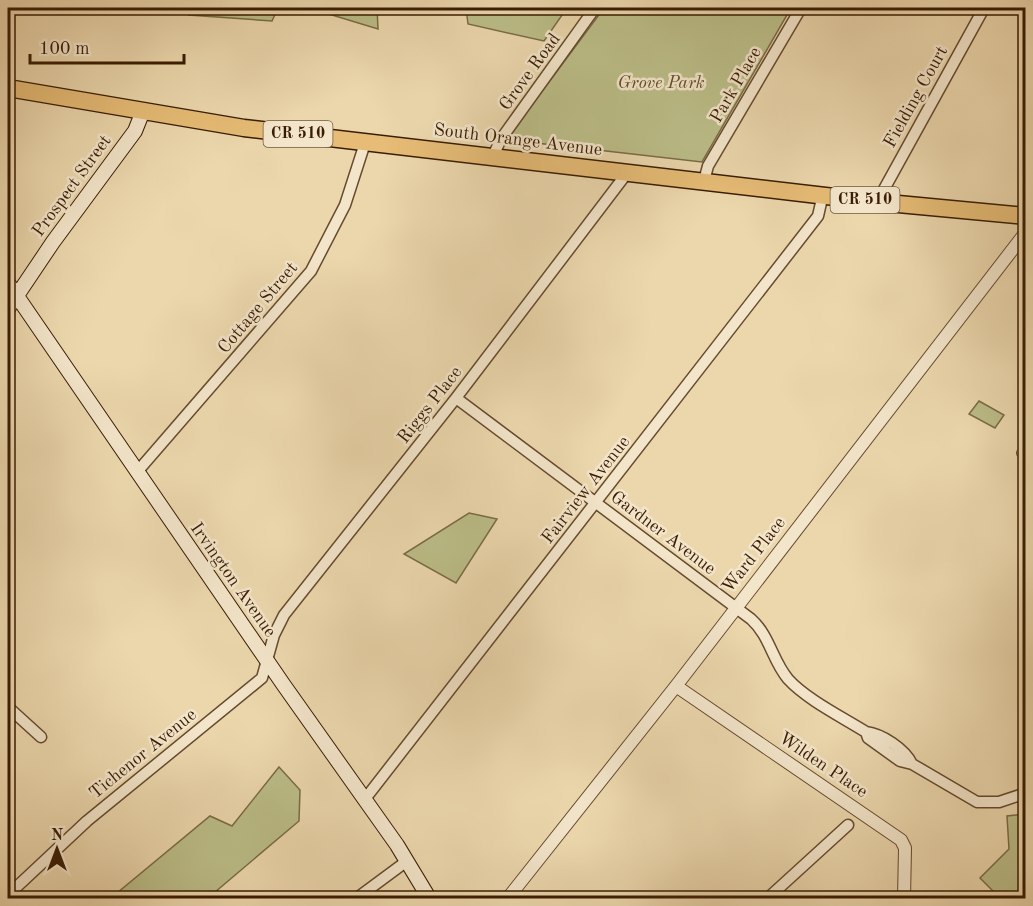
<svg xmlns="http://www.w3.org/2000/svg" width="1033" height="906" viewBox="0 0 1033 906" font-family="'Old Standard TT',serif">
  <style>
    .green { fill: #bbbd88; stroke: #7a6c46; stroke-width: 1.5 }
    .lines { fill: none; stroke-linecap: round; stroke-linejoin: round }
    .pedestrian-casing { stroke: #664b2e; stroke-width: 10 }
    .minor-casing { stroke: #664b2e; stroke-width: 13 }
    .tertiary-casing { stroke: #664b2e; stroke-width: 14 }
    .secondary-casing { stroke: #391c03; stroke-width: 16 }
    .primary-casing { stroke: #391c03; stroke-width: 19 }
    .pedestrian { stroke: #f3e5ca; stroke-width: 8 }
    .minor { stroke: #f3e5ca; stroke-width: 10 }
    .tertiary { stroke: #f3e5ca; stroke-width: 12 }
    .secondary { stroke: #f3e5ca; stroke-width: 14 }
    .primary { stroke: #e6bc76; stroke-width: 16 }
    .labels { text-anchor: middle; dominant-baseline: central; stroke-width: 5; stroke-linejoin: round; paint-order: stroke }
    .shield { fill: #f3e5ca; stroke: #71583f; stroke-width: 1.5 }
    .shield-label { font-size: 16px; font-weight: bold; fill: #391c03 }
    .street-label { font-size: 18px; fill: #391c03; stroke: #f3e5ca }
    .park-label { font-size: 18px; font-style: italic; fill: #604c2b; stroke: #f3e5ca }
  </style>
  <rect width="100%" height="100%" fill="#ecd7ad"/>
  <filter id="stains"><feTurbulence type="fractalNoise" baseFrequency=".00333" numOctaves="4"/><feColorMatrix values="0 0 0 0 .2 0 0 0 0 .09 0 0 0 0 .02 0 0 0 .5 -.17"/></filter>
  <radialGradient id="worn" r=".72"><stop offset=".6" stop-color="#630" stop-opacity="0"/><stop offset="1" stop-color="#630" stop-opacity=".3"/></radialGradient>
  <path class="green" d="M192,8h86l-6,13 -83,-6z
    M309,8h68l1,21z
    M466,8h101l-23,33 -76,-17z
    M604,8h187l-89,154 -192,-22 1,-7z
    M979,401l25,14 -9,13 -26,-14z
    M469,513l28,6 -41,64 -52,-29z
    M279,767l21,23 -1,31 -91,77h-97l99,-82 22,10z
    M1025,814v84h-25l-20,-20 29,-29 -2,-33z"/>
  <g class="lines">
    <g class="pedestrian-casing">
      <path id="pedestrian" d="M1021,453l5,-1"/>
    </g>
    <g class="minor-casing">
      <path id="minor" d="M493,156l8,-17 94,-131
        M704,181l4,-15 93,-158
        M877,202l107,-194
        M456,398l295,221c19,17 21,41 37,60 18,20 54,38 78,53 16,2 39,17 46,32
        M137,472l174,-201 34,-66 20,-62
        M8,707l33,30
        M866,732l2,6 32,23 12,3 65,38h22l27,-9
        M365,799l453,-583 5,-22
        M8,895l79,-74 175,-143 12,-43 10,-20 172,-217 171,-225
        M357,898l50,-37
        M768,898l80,-73"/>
    </g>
    <g class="tertiary-casing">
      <path id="tertiary" d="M8,311l8,-14
        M676,686l225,154 4,8 -1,50
        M508,898l168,-212 350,-454"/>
    </g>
    <g class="secondary-casing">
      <path id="secondary" d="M8,283l275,401 114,161 32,53
        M16,297l37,-55 82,-111 8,-20"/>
    </g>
    <g class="primary-casing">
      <path id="primary" d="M8,88l236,40 633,74 149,14"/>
    </g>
    <use href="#pedestrian" class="pedestrian"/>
    <use href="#minor" class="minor"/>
    <use href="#tertiary" class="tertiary"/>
    <use href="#secondary" class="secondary"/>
    <use href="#primary" class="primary"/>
  </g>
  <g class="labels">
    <g class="shield">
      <rect x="263.5" y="121" width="69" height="26" rx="4.5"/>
      <rect x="830.5" y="187" width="69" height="26" rx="4.5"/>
    </g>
    <g class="shield-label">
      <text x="298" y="134">CR 510</text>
      <text x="865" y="200">CR 510</text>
    </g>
    <g class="street-label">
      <text transform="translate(530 72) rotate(-54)">Grove Road</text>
      <text transform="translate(736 85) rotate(-60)">Park Place</text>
      <text transform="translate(916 97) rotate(-61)">Fielding Court</text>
      <text transform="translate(518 140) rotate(7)">South Orange Avenue</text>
      <text transform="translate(72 186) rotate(-54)">Prospect Street</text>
      <text transform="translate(258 308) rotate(-50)">Cottage Street</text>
      <text transform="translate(430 405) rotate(-52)">Riggs Place</text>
      <text transform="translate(586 490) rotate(-52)">Fairview Avenue</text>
      <text transform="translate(663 533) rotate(37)">Gardner Avenue</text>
      <text transform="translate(754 555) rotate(-52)">Ward Place</text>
      <text transform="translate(233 580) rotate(55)">Irvington Avenue</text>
      <text transform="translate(143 754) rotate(-39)">Tichenor Avenue</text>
      <text transform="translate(823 765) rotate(34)">Wilden Place</text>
    </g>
    <g class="park-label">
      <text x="661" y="83">Grove Park</text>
    </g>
  </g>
  <rect width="1033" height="906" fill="none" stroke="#ecd7ad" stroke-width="30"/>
  <rect x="9" y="9" width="1015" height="888" fill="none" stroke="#391c03" stroke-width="3"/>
  <rect x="15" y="15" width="1003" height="876" fill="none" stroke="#391c03" stroke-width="1.5"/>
  <g transform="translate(57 849)" stroke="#f3e5ca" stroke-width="4.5" paint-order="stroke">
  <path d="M0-4.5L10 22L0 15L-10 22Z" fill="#391c03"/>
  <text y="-9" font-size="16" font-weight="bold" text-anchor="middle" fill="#391c03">N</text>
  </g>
  <path d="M30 54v9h154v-9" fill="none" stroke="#391c03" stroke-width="3"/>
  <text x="39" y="54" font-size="18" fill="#391c03" stroke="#f3e5ca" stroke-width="4.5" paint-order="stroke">100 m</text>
  <rect width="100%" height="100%" filter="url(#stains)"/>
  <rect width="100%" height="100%" fill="url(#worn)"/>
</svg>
